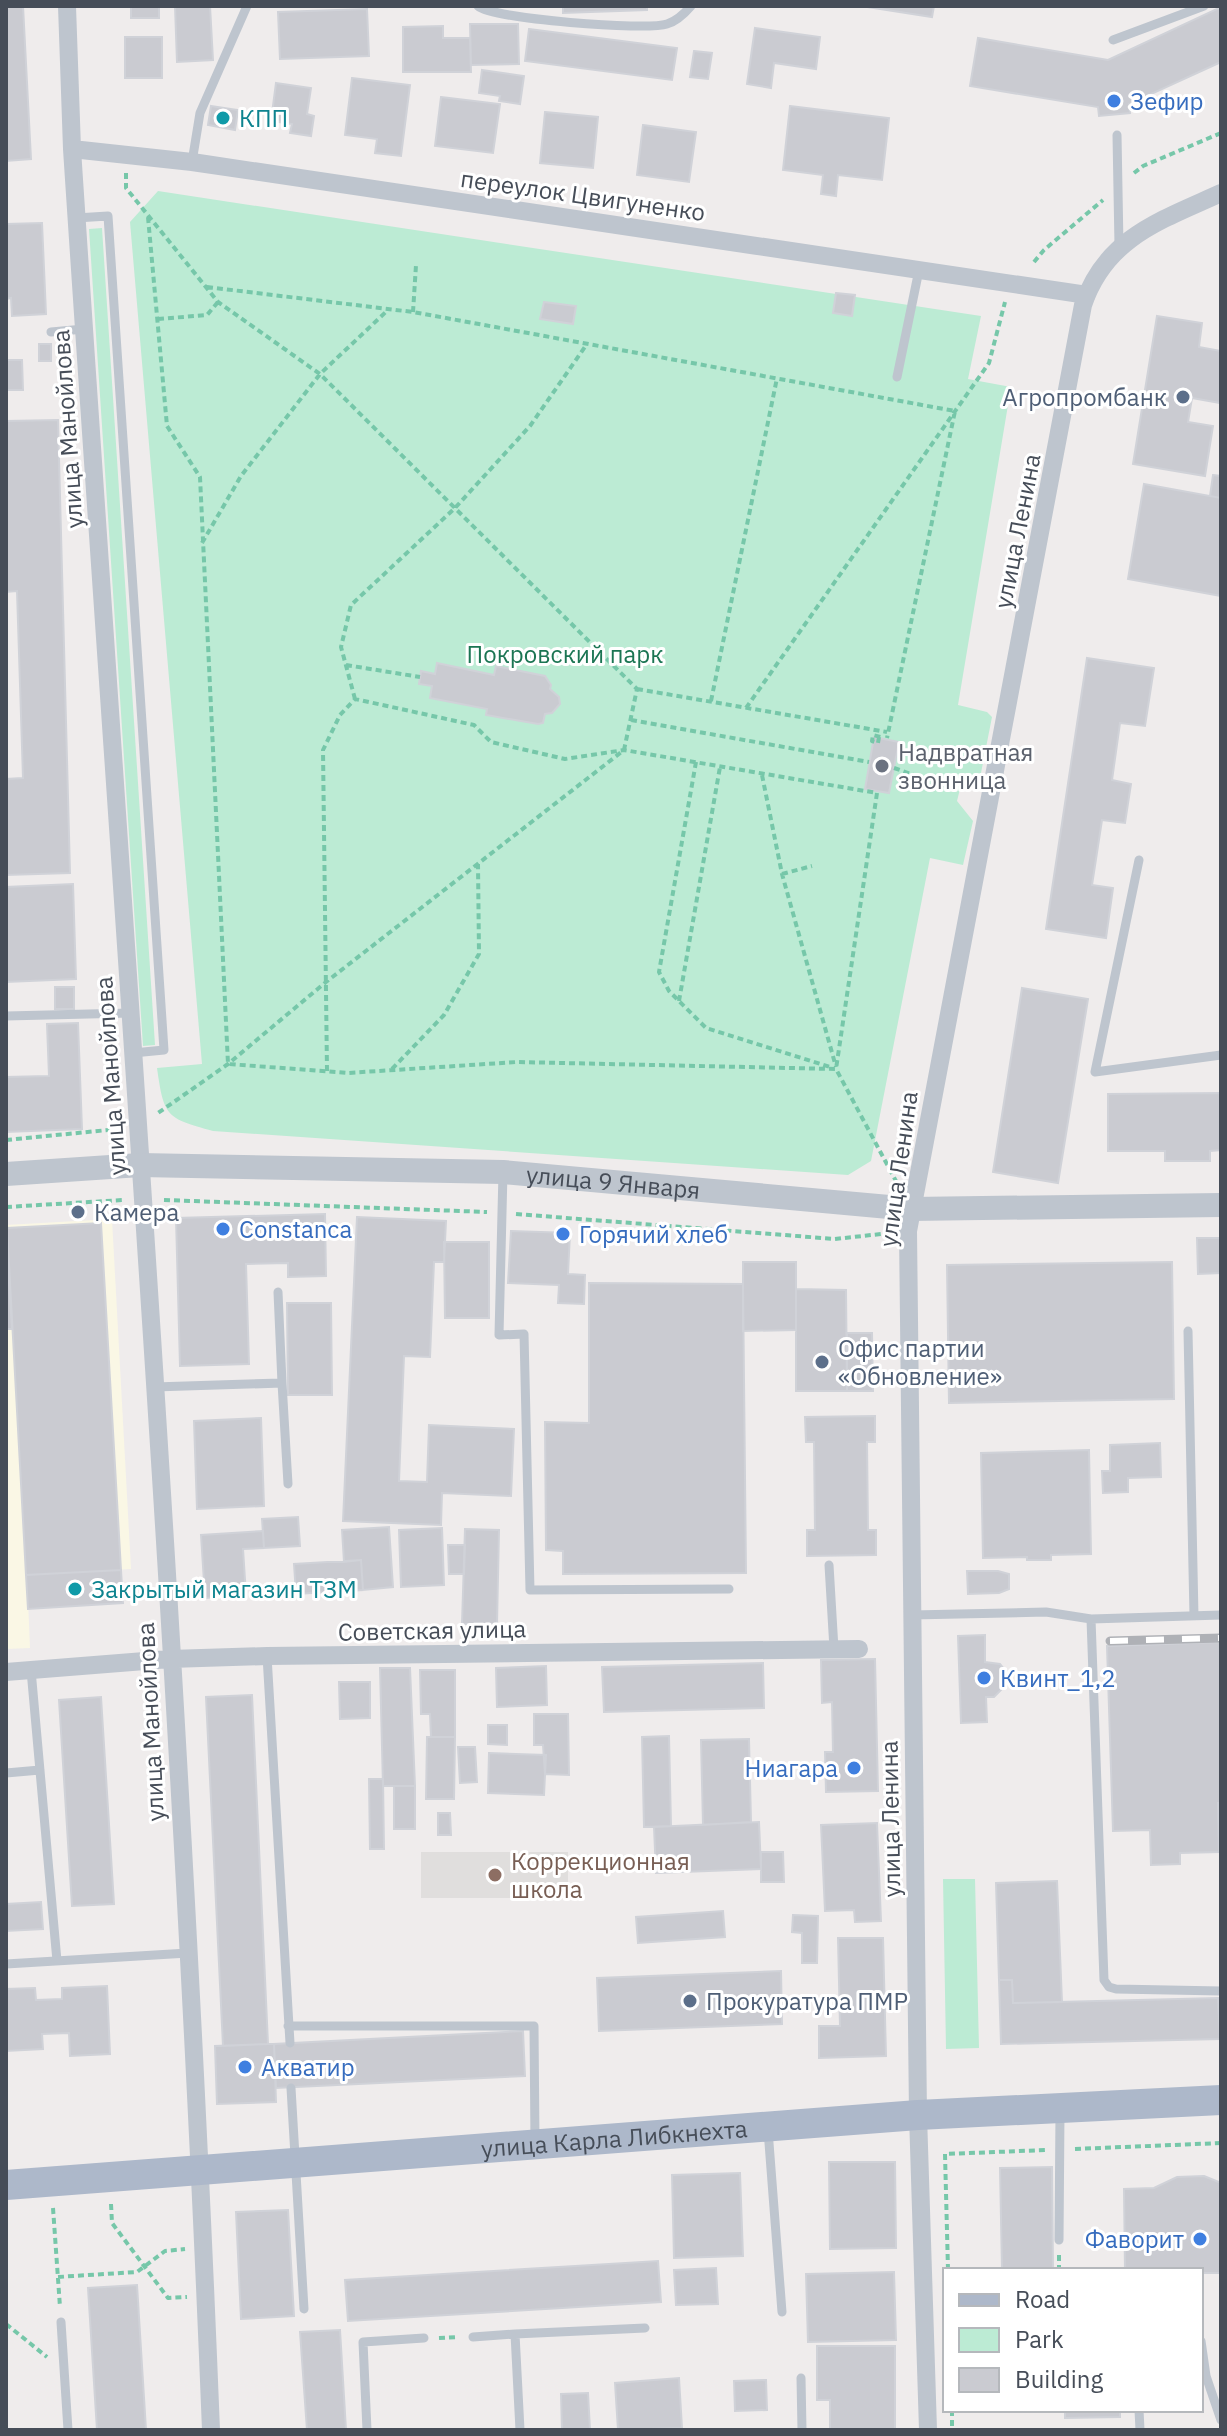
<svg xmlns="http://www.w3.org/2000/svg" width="1227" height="2436" viewBox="0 0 1227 2436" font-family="'IBM Plex Sans',sans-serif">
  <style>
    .commercial { fill: #faf7e5 }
    .education { fill: #e0dedd }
    .green { fill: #bcebd4 }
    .building { fill: #cacbd1; stroke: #d0d2d8; stroke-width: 2 }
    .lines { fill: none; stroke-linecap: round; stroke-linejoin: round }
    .path { stroke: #76c7a9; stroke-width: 4; stroke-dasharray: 6 4; stroke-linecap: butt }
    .service { stroke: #bec5ce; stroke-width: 9 }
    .minor { stroke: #bec5ce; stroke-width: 18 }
    .tertiary { stroke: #bec5ce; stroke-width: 24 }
    .primary { stroke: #adb8ca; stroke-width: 30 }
    .rail-casing { stroke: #afb1b6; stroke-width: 9 }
    .rail { stroke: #fff; stroke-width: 6; stroke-dasharray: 18; stroke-linecap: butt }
    .shop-dot { fill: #3f7fe0; stroke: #fff; stroke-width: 3 }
    .culture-dot { fill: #0f9aa8; stroke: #fff; stroke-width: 3 }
    .service-dot { fill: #5c6f8a; stroke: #fff; stroke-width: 3 }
    .worship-dot { fill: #6b7280; stroke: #fff; stroke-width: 3 }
    .education-dot { fill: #8d6e63; stroke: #fff; stroke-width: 3 }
    .labels { text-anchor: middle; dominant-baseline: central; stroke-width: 6; stroke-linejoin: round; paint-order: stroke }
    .shop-label { font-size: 24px; fill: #366cbe; stroke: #fff; text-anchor: start }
    .culture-label { font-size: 24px; fill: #0d838f; stroke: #fff; text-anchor: start }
    .street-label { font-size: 24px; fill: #464d58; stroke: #fff }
    .service-label { font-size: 24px; fill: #4e5e75; stroke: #fff; text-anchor: start }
    .park-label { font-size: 24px; fill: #1b7553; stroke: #fff }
    .worship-label { font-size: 24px; fill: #5b616d; stroke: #fff; text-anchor: start }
    .education-label { font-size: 24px; fill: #785e54; stroke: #fff; text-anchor: start }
  </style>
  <rect width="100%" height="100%" fill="#efecec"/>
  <path class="commercial" d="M112,1219l19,350 -104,6 3,73 -24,1v-424z"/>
  <path class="education" d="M421,1852h147v46h-147z"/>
  <path class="green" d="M158,191l823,125 -13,63 43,8 -53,318 29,7 5,5 -11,56 -19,8 -5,20 16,20 -10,44 -33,-7 -59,303 -23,14 -635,-44c-47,-13 -49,-14 -56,-63l45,-4 -72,-842z
    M102,228l53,817 -12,1 -54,-817z
    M943,1879h32l4,169 -33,1z"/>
  <path class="building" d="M6,6h17l8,153 -25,2z
    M131,6h28v12h-28z
    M175,6h35l3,54 -36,2z
    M563,6h84v4l-84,3z
    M861,6h73l-2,11z
    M1221,7v55l-92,42 1,9 -31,3 -1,-9 -128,-21 8,-48 130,22z
    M367,9l2,47 -89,3 -2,-47z
    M470,24h48l1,40 -48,1z
    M443,26v12h27l1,34h-68v-45z
    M755,28l65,9 -4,32 -42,-6 -3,25 -24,-4z
    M529,29l148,19 -5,32 -147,-19z
    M125,37h37v41h-37z
    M694,51l18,2 -4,26 -18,-2z
    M482,70l42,6 -4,28 -21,-3 1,-5 -21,-3z
    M352,78l58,7 -9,71 -26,-3 2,-14 -32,-4z
    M276,83l35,5 -4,26 7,2 -3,20 -21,-3 2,-9 -21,-3z
    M441,97l59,7 -7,49 -58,-7z
    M211,106l27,4 -3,20 -27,-5z
    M790,106l99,12 -7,62 -44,-5 -2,21 -15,-2 2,-19 -40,-5z
    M545,112l53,5 -5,51 -53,-5z
    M643,125l53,7 -7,50 -52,-7z
    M42,223l4,91 -34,2 -1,-18 -5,1v-75z
    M836,293l19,2 -3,21 -19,-3z
    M544,302l32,4 -3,18 -33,-5z
    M1157,316l45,7 -3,24 22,4 -1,52 -28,-5 -4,24 25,4 -8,50 -72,-12z
    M39,344h12v17h-12z
    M6,360h16l1,30h-17z
    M58,420l12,453 -64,2v-96l17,-1 -6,-187 -11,1v-171z
    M1213,475l8,1v22l-11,-2z
    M1144,484l77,14v98l-93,-17z
    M1087,658l67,10 -9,58 -25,-3 -8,57 19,4 -6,39 -23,-3 -10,65 21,3 -7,50 -60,-9z
    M437,663l57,12 2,-9 49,10 6,9 -1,4 9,8 1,7 -8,9 -7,1 -2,9 -5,1 -52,-9 1,-6 -57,-11 2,-12 -13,-2 1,-7 1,-6 14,3z
    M874,737l25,5 -10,51 -24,-4z
    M73,884l3,95 -70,3v-95z
    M55,987h19v22h-19z
    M1022,988l66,11 -30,184 -65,-11z
    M78,1023l4,106 -76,3v-55l43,-1 -2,-52z
    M1221,1093v57l-11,1v10h-45v-10h-57v-57z
    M325,1214l1,62 -38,1v-14l-42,1 3,100 -69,2 -4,-148z
    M357,1217l89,4 -2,41h-10l-4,95 -26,-1 -5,125 28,1 2,-57 85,4 -3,67 -69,-3 -1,32 -98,-4z
    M101,1223l20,347 -95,5 -19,-347z
    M511,1231l59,2 -2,41 17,1 -1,29 -26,-1 1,-18 -51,-2z
    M6,1238l6,91h-6z
    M1197,1238h24v35l-23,1z
    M444,1242h45v76h-44z
    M743,1262h53v68l-53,1z
    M1172,1262l2,137 -225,4 -2,-138z
    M589,1283l154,1 3,289 -183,1v-23l-17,-1 -1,-128 44,1z
    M796,1289l50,1 1,101h-51z
    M287,1303h44l1,92h-44z
    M847,1333h25l1,58h-26z
    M875,1416v26h-8l1,88h8v25l-69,1v-26h8l-1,-88h-8l-1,-25z
    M261,1418l3,88 -67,3 -3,-88z
    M1160,1443l1,34 -33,1v14l-25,1 -1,-22h8v-26z
    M1089,1450l2,104 -40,1v5h-24v-3l-44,1 -2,-105z
    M298,1517l2,29 -36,2 -2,-29z
    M389,1527l4,60 -30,3 -2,-30 -17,2 -2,-32z
    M442,1528l2,57 -43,2 -2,-57z
    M465,1529l34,1 -2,94h-35z
    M263,1531l1,17 -21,1 3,46 -41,3 -4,-63z
    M448,1545h17l-1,29h-15z
    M361,1560l2,30 -67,4 -2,-30z
    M121,1570l2,33 -95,6 -2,-34z
    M967,1571h31l11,3v15l-10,4 -31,1z
    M985,1635v27l15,2 7,9 1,10 -14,14h-8l1,25 -26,1 -3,-87z
    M1221,1642v161h-3l1,49 -39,1v11l-29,1 -1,-35 -37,1 -6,-185z
    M875,1659l3,132 -52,1 -1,-40h8l-1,-50 -10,1 -1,-43z
    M763,1663l1,45 -160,4 -2,-45z
    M546,1666l1,39 -50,2 -1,-39z
    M380,1668h30l5,118h-32z
    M420,1670h35v67h-24l-1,-23h-9z
    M339,1682h31v36l-30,1z
    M252,1695l16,349 -45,2 -17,-349z
    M101,1697l13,207 -42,2 -13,-206z
    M534,1714h34l1,61 -24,-1 -2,-29h-9z
    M488,1725h19v20l-19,-1z
    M669,1736l2,90 -27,1 -2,-90z
    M427,1737h28l-1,62h-28z
    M749,1739l2,83 -48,3 -2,-85z
    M458,1747h17l2,35 -17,1z
    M489,1753l57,2 -2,40 -56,-2z
    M369,1779h14l1,70h-14z
    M394,1786h21v43h-21z
    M438,1813h12l1,22h-13z
    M759,1822l2,47 -105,4 -2,-46z
    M877,1823l4,98 -26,1 -1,-12 -29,1 -4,-86z
    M761,1852h22l1,30h-23z
    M1057,1881l5,121 -49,1 -1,-23h-13l-3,-97z
    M41,1902l2,27 -37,2v-27z
    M723,1911l2,26 -87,6 -2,-26z
    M793,1915l25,1 -1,47h-15v-30l-10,-1z
    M838,1938h45l3,118 -67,2v-32h21z
    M781,1971l1,53 -183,7 -2,-53z
    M999,1980h13l1,23 205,-5 2,41 -219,5z
    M107,1986l3,68 -40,2 -1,-23 -27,1 1,15 -37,2v-62l29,-1 1,12 26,-1v-11z
    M523,2031l2,45 -249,12 -2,-44z
    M268,2044h6l2,58 -59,2 -2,-58z
    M829,2162h66l1,86 -66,1z
    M1052,2167l1,103h-51l-2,-102z
    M740,2173l3,83 -69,2 -2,-83z
    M1204,2176l17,7v90h-20v-3h-76l-1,-81 30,-1 23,-11z
    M288,2210l6,106 -53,3 -5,-107z
    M658,2261l3,41 -313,19 -3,-41z
    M716,2268l2,36 -42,1 -2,-35z
    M894,2272l2,68 -88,2 -2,-68z
    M137,2285l9,145h-49l-9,-142z
    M340,2330l6,100h-39l-7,-98z
    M817,2346h78v84h-65v-30h-13z
    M679,2378l3,50 -64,2 -3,-47z
    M766,2380l1,30 -32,1 -1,-30z
    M588,2393l2,37h-28l-1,-36z
    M1065,2410h55v7l-55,1z"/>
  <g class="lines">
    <path class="path" d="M126,173v15l92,114 102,72 317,315 -13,61 -298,232 -98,82 -70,49
      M1134,173l9,-7 78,-33
      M148,217l19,209 33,51 28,587 120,9 169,-11 319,7 61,114
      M1034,262l10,-12 59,-50
      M207,287l206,25 542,99 -68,327
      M413,312l3,-47
      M158,319l49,-4 11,-13
      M202,543l39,-67 79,-102 69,-65
      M346,665l74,12
      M637,689l250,43
      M355,699l-14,-52 10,-42 104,-97 75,-82 57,-82
      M711,701l66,-323
      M746,708l243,-345 16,-61
      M631,720l238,42
      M879,737l-1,6 -6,-2 1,-6 8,2v1
      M696,762l-37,210 10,19 37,37 124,39
      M894,768l60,21
      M762,775l20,99 54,193
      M782,874l30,-8
      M679,1001l41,-234
      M392,1069l52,-54 35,-61 -1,-90
      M327,1071l-4,-321 17,-35 15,-16 119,26 17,17 74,17 59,-9 253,43 -41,276
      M6,1140l112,-11
      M164,1200l323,12
      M6,1207l117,-7
      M516,1214l319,25 55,-6
      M1075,2149l146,-6
      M111,2204l1,19 56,75 19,-1
      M53,2208l7,99
      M1059,2255v15
      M948,2270l-3,-116 101,-4
      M58,2277l79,-5 28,-21 20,-2
      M6,2324l41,33
      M439,2338l19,-1
      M952,2410v20"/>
    <path class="service" d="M478,6c15,13 168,25 189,18 10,-3 18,-11 24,-18
      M1113,40l91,-34
      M1117,135l2,111
      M192,162l8,-49 47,-107
      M76,218l32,-2 56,834 -31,3
      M51,332l33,-3
      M897,377l22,-107
      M1139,860l-44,212 126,-17
      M6,1016l124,-3
      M503,1172l-4,163 25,-1 6,256 199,-1
      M1188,1331l6,285
      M282,1383l6,101
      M154,1387l128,-4 -4,-91
      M829,1565l5,84
      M912,1615l134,-3 45,7
      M1221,1615l-130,4 13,361 5,7 7,2 105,2
      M267,1656l23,387
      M31,1670l26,291
      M6,1773l34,-3
      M6,1964l182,-11
      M288,2026h246l1,116
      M291,2088l13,221
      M768,2130l14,182
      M1059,2240l1,-128
      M61,2322l7,108
      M473,2337l42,-3
      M1201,2341l5,35 15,44
      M801,2378l1,52
      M1139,2410l1,20
      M367,2430l-4,-88 61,-4
      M520,2430l-5,-96 130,-6"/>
    <path class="minor" d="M67,6l5,143c50,760 109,1520 139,2281
      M72,149l120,13 895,133
      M6,1672l164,-13 97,-3 592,-7
      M928,2430l-10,-315 -10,-884 175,-926c23,-68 79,-85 138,-112"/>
    <path class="tertiary" id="s1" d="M6,1174l134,-9 363,7 408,37 310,-4"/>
    <path class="primary" id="s2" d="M6,2185l912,-70 303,-15"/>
    <g class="rail-casing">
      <path id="rail" d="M1110,1641l111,-3"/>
    </g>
    <use href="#rail" class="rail"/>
  </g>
  <g class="shop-dot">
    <circle cx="1114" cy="101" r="8"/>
    <circle cx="223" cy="1229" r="8"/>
    <circle cx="563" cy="1234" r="8"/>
    <circle cx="984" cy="1678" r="8"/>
    <circle cx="854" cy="1768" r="8"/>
    <circle cx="245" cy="2067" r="8"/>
    <circle cx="1200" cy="2239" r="8"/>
  </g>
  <g class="culture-dot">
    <circle cx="223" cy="118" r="8"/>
    <circle cx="75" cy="1589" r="8"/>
  </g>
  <g class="service-dot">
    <circle cx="1183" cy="397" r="8"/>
    <circle cx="78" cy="1212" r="8"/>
    <circle cx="822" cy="1362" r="8"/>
    <circle cx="690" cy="2001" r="8"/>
  </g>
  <circle class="worship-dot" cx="882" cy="766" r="8"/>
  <circle class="education-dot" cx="495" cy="1875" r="8"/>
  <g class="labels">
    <g class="shop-label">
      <text x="1130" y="101">Зефир</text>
      <text x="239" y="1229">Constanca</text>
      <text x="579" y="1234">Горячий хлеб</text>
      <text x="1000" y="1678">Квинт_1,2</text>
      <text x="838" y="1768" text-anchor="end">Ниагара</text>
      <text x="261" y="2067">Акватир</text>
      <text x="1184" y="2239" text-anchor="end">Фаворит</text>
    </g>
    <g class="culture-label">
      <text x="239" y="118">КПП</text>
      <text x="91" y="1589">Закрытый магазин ТЗМ</text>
    </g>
    <g class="street-label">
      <text transform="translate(583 195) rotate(8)">переулок Цвигуненко</text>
      <text transform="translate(67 429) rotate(-94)">улица Манойлова</text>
      <text transform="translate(1017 531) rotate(-79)">улица Ленина</text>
      <text transform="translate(110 1076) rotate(-94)">улица Манойлова</text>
      <text transform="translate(898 1169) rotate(-82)">улица Ленина</text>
      <text stroke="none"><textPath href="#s1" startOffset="608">улица 9 Января</textPath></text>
      <text transform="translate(432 1630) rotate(-1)">Советская улица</text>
      <text transform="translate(150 1722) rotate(-93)">улица Манойлова</text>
      <text transform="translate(890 1819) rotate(-91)">улица Ленина</text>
      <text stroke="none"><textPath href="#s2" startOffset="610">улица Карла Либкнехта</textPath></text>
    </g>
    <g class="service-label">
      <text x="1167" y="397" text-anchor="end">Агропромбанк</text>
      <text x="94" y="1212">Камера</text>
      <text x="838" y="1348">Офис партии<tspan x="838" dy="28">«Обновление»</tspan></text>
      <text x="706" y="2001">Прокуратура ПМР</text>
    </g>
    <g class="park-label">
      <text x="565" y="654">Покровский парк</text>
    </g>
    <g class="worship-label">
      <text x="898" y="752">Надвратная<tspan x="898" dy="28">звонница</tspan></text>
    </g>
    <g class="education-label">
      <text x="511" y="1861">Коррекционная<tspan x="511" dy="28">школа</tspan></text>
    </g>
  </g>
  <rect width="1227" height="2436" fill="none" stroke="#464d58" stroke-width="16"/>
  <rect x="943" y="2268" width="260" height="144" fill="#ffffff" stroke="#b5b8bc" stroke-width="2"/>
  <rect x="959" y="2294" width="40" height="12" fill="#adb8ca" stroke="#b5b8bc" stroke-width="2"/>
  <text x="1015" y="2308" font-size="24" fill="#464d58">Road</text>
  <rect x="959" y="2328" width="40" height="24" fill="#bcebd4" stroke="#b5b8bc" stroke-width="2"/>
  <text x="1015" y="2348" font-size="24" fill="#464d58">Park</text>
  <rect x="959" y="2368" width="40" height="24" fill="#cacbd1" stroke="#b5b8bc" stroke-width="2"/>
  <text x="1015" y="2388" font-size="24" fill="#464d58">Building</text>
</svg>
